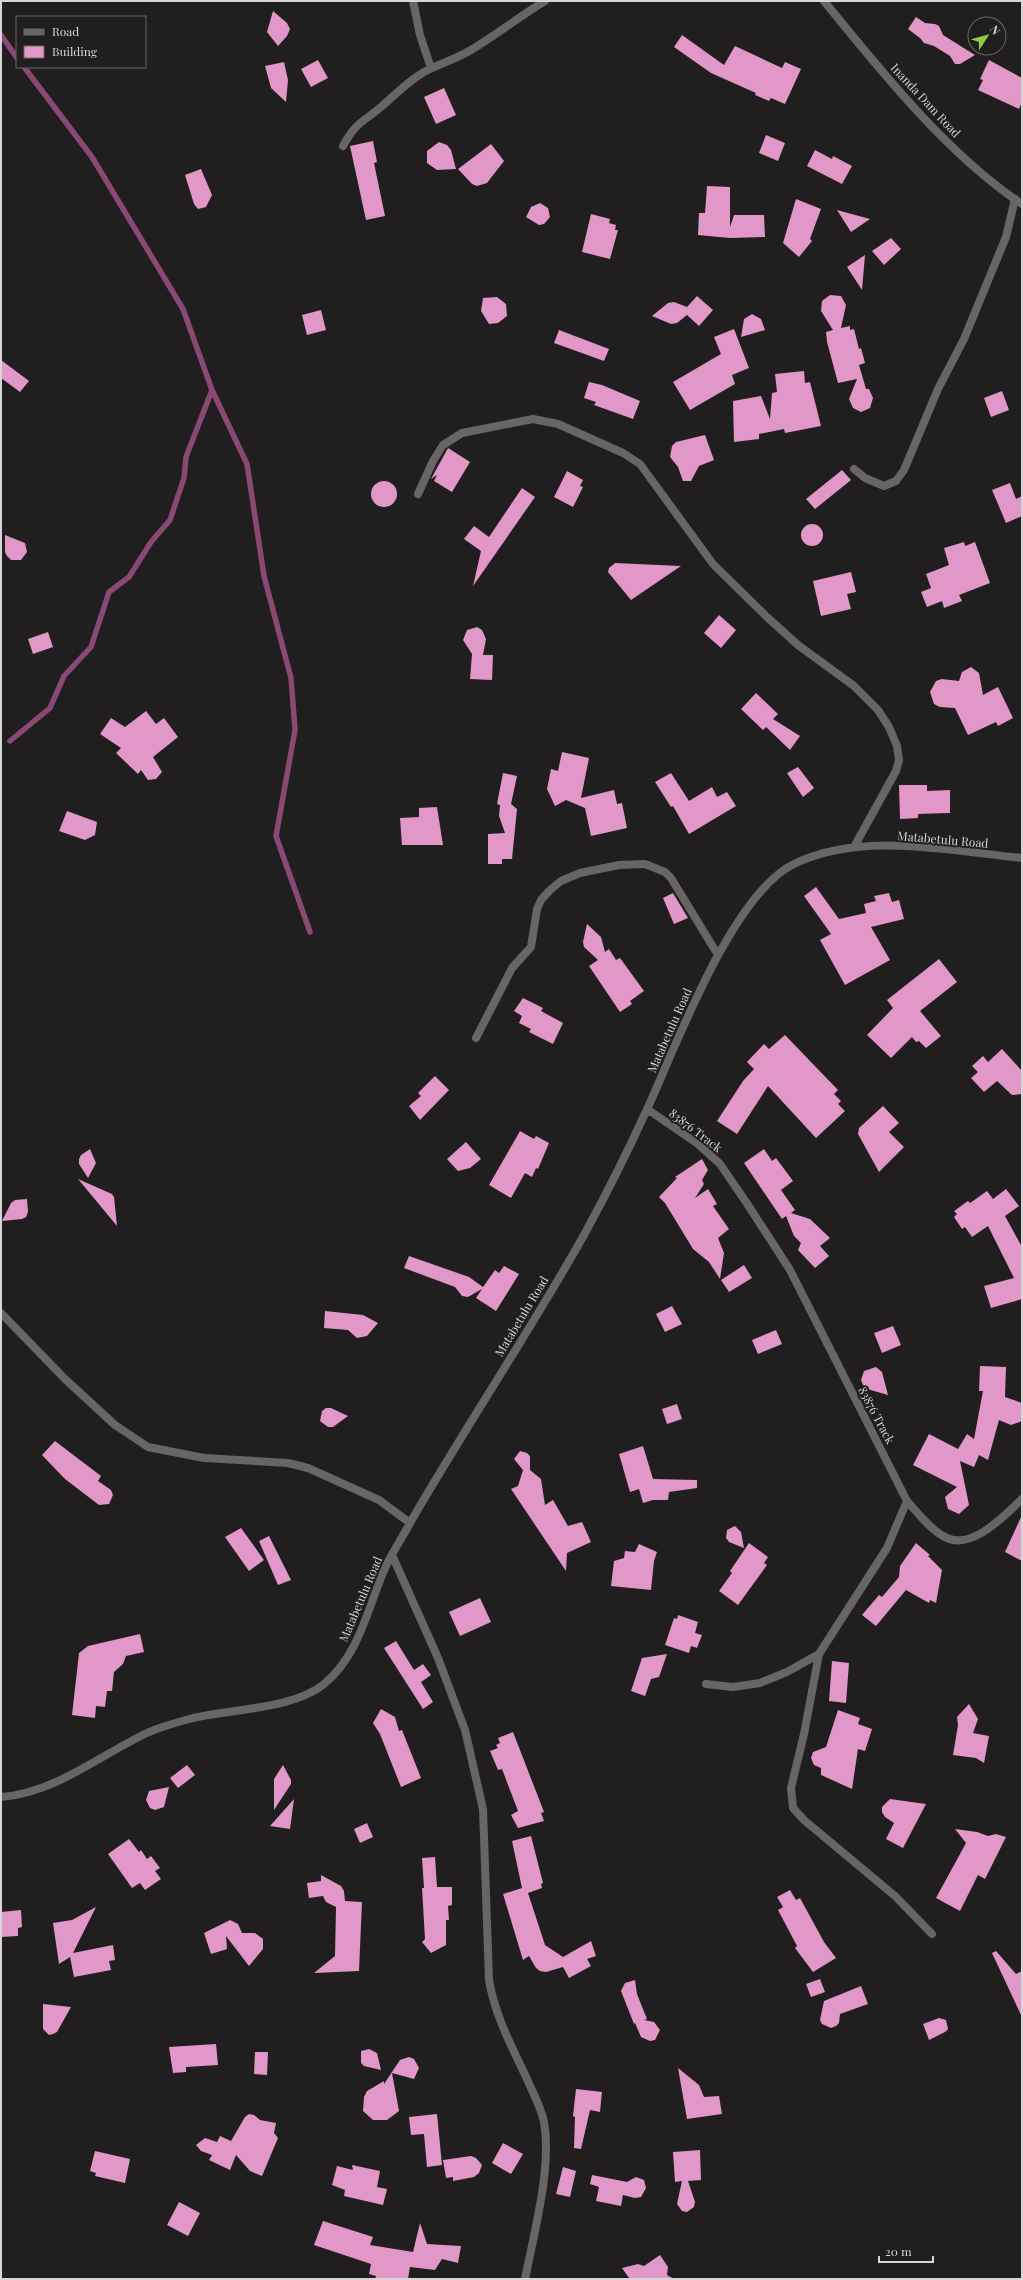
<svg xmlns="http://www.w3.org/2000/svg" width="1023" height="2280" viewBox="0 0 1023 2280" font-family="'Playfair Display',serif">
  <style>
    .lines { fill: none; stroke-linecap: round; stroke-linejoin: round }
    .stream { stroke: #8a4875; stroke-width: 5.5 }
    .building { fill: #e197c7 }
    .minor { stroke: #676566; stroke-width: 8 }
    .tertiary { stroke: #676566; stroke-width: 8 }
    .labels { text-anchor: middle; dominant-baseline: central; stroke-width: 4; stroke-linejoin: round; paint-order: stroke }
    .street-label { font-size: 12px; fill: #d7d5d7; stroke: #211e1f }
  </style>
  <rect width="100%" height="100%" fill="#211e1f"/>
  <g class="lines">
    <path class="stream" d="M1,35l16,23
      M24,67l68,90 91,152 29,81 35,74 17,112 27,102 4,52 -19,106 34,96
      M10,741l40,-33 14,-32 27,-29 18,-55 20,-15 22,-35 19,-22 14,-42 2,-21 26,-67"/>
  </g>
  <path class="building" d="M273,11l14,12 3,6 -3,7 -9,10 -11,-14z
    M916,17l9,6 10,1 4,2 4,9 32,20 -15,9h-5l-5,-8 -16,-10 -10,-3 -4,-5 -12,-9z
    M682,35l42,30 11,-19 47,22 3,-6 16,7 -16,35 -14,-6 -2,3 -14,-6 1,-2 -45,-20 -37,-26z
    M318,60l10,18 -17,9 -10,-18z
    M989,60l33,18v24l-3,7 -41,-19 5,-10 -3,-1z
    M284,62l4,18 -2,22 -15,-14 -6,-22z
    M444,88l12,27 -20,9 -12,-27z
    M766,135l19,8 -7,18 -19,-8z
    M373,141l4,21 -3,1 11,53 -19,4 -16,-74z
    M439,142l8,3 4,5 5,19 -19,1 -10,-7v-12z
    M491,144l13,17 -17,22 -10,3 -5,-2 -14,-15z
    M815,150l17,9 1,-3 19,10 -10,18 -35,-18z
    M201,169l11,26 -6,12 -8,2 -4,-5 -9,-29z
    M707,186l23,1v40l4,-12h30l1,22 -35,1 -32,-3 1,-22h6z
    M796,199l25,10 -11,30 2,2 -13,16 -16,-14z
    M540,203l8,5 2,9 -6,7 -5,1 -13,-8 5,-10z
    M837,210l33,9 -19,13z
    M591,214l19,5 -1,4 7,2 -1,5h3l-8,29 -28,-7z
    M891,238l10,11 -17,16 -12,-14z
    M865,255l-3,35 -15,-23z
    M830,295l11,1 5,9 -5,23 9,-2v4l4,-1 5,20 2,-1 4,15 -6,2 7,24h3l4,9 -3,10 -9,4 -8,-4 -4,-9 8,-20 -19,4 -11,-41 -1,-10 7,-2 -12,-19 1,-10z
    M697,296l16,14 -14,16 -12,-11 -10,8 -6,1 -19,-8 16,-13 6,-1 13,5z
    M497,297l9,7 1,12 -9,7 -9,1 -8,-13 2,-13z
    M321,310l5,20 -19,5 -5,-20z
    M752,314l9,5 4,11 -24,7 3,-18z
    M734,329l15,39 -17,7 3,9 -45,26 -17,-28 48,-28 -7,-17z
    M559,330l50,19 -5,12 -50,-18z
    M1,360l28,21 -9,11 -19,-14z
    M804,371l1,12 5,-1 11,44 -36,7 -1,-4 -25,5v5l-25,3 -1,-41 28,-5 9,23 2,-26 5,-1 -2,-18z
    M589,382l13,3 38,16 -7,18 -39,-14 2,-3 -12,-4z
    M1002,391l7,19 -18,7 -7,-19z
    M705,435l9,25 -15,6 -8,15h-8l-5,-14 -8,-10 2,-11 4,-4z
    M448,448l22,14 -18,30 -18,-11 3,-6 -6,4z
    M842,470l9,10 -36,29 -9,-10z
    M567,471l16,9 -3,6 3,1 -10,20 -19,-10z
    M371 494a13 13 0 1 1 26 0a13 13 0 1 1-26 0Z
    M1010,483l6,16 6,-3v20l-16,7 -14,-33z
    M522,488l13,9 -62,89 8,-35 -17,-12 10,-13 15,11z
    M801 535a11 11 0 1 1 22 0a11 11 0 1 1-22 0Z
    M5,535l20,8 2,9 -6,8h-10l-4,-4 -2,-4z
    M964,542l1,4 10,-4 15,41 -31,12 3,6 -18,7 -2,-7 -15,6 -6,-15 10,-4 -5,-14 23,-9 -5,-17z
    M615,563l66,3 -50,34 -23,-28 1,-4z
    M851,572l5,20 -9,2 4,15 -30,7 -8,-35z
    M719,615l17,15 -15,18 -17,-15z
    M477,627l5,3 4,9 -3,16h10l-1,25 -22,-1 2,-25 -9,-14 4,-10z
    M48,632l5,15 -20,7 -5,-15z
    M971,667l8,6 4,22 15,-8 15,31 -15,8 -2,-4 -28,13 -13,-27 -15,-1 -6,-3 -4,-12 6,-11 6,-2 17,2 3,-9z
    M756,693l22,21 -5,5 27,17 -10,14 -24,-23 -3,3 -22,-21z
    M146,711l10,13 8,-6 14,19 -25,20 9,15 -6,7 -8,1 -7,-10 -3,4 -22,-21 5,-5 -21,-14 11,-16 14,9z
    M562,752l27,6 -8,40 33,-8 3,14 5,-1 5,25 -36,8 -6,-28 -19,-8 -11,6 -8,-17 4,-20 7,2z
    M798,767l16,21 -11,9 -16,-24z
    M503,773l14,3 -6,28 6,5 -5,50h-10v5h-14v-30l17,-1 -6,-17 1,-11 -3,-1z
    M671,773l18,28 23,-14 5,10 10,-5 9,14 -47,28 -16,-28 -2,1 -16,-25z
    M899,785h28v6l23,-1v23l-32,1v4l-18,1z
    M437,807l6,38h-41l-2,-27 19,-1v-9z
    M67,811l30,11 -2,13 -10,5 -26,-9z
    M816,887l23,32 27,-6 -2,-9 12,-3 -2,-5 15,-3 3,9 7,-2 5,19 -33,8 19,33 -45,25 -25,-45 11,-6 -27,-38z
    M673,893l15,25 -14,6 -11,-26z
    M587,924l14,13 4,15 4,-3 7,11 4,-2 24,33 -14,10 2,3 -12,8 -31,-46 9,-6 -14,-13 -1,-5z
    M939,959l18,23 -37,29 21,25 -15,12 -7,-7 -3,1 -4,-5 -21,21 -24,-23 26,-27 -6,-8z
    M523,998l20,10 -2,3 22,12 -10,21 -24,-12 2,-3 -12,-6 3,-7 -8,-5z
    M785,1035l53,55 -4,4 7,7 -3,3 7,7 -29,27 -48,-52 -31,48 -20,-13 26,-40 11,-12 -7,-7 17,-18 5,5z
    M1002,1049l20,22v23l-10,1 -15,-14 -13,11 -13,-14 7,-6 -6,-6 11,-10 5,6z
    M435,1076l14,14 -29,30 -11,-14 12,-10 -3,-3z
    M883,1106l16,17 -10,9 15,15 -25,25 -21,-38 1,-6z
    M520,1131l14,8 2,-3 13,7 -11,26 -2,-1 -4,9 -7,-4 -14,25 -22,-13z
    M466,1142l15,17 -11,9 -12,3 -11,-12z
    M90,1149l6,14 -8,15 -9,-14v-5l2,-4z
    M764,1149l8,12 4,-3 17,23 -12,9 14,20 -4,3 19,6 20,19 -10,8 9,10 -14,12 -17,-18 3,-7 -7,-7 -8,-20 -4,3 -38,-56z
    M702,1159l6,11 -6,10 2,4 -9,14 13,-9 9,15 -4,2 16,23 -11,9 6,15 -4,26 -11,-17 -16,-13 -28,-46 -6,-6 18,-19 -2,-1z
    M78,1179l34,15 2,3 3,29z
    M1006,1189l13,17 -14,10 17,31v52l-31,9 -7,-22 30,-8 -26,-52 -16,11 -7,-10 -3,2 -8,-12 3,-3 -3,-3 14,-10 2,2 17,-12 6,8z
    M27,1199l1,13 -2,5 -4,2 -20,2 9,-18 4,-3z
    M409,1256l60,21 14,10 12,-17 4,3 5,-7 15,8 -23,37 -20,-13 6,-9 -14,8 -6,-1 -7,-9 -51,-19z
    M744,1265l8,13 -23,14 -8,-12z
    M672,1306l10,18 -17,8 -9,-18z
    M325,1311l38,4 15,8 -11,13 -10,2 -9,-8 -24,-2z
    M893,1326l8,19 -19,8 -8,-20z
    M776,1330l6,14 -24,10 -6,-14z
    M980,1366l26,1 -1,30 17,6v18l-11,4 -12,-5 -11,40 -9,-5 -5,12 -14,-6 9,44 -10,9 -11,-5 -3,-12 12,-10 -44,-22 16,-31 29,15 9,-15 7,5 9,-48h-4z
    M876,1367l6,5 6,23 -21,-6 -4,-4 -2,-5 3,-9z
    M677,1404l5,15 -15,5 -5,-15z
    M326,1408h5l17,8 -15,11h-5l-8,-6 2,-10z
    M55,1441l46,35 -3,5 13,9 2,5 -4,9 -10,1 -34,-26 -23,-24z
    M643,1446l10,33 44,1v8l-28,4 -1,8h-15l-10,3 -4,-14 -9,3 -11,-38z
    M520,1451l7,2 3,3v14l11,9 4,26 8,-5 15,26 14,-4 9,20 -24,11 -1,18 -55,-82 7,-3 5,-16 -9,-11z
    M1022,1515v46l-17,-9z
    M735,1526l6,6 3,16 -15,-6 -3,-4 1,-8z
    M241,1528l23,32 -15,11 -24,-34z
    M269,1536l22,44 -13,5 -19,-44z
    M749,1543l19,14 -4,6 3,2 -29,40 -19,-14 13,-18 -2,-2z
    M916,1543l14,12 -2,1 14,14 -6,33 -6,-3 -1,3 -23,-13 -30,36 -14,-11 17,-20 3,2 17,-20 1,-11z
    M639,1544l18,8 -3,9 -3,29 -40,-4 3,-25 10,-3 1,-7 10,1z
    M480,1598l11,24 -31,14 -11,-24z
    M678,1615l20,7 -3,11 7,2 -5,13 -6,-2 -2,7 -24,-8 9,-27 3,1z
    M140,1634l4,18 -18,4 -3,8 -9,8 -2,19h-5l-2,16 -9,-1 -1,12 -23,-3 7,-62 9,-7z
    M396,1641l18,29 9,-6 8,11 -10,7 12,20 -10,7 -39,-61z
    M667,1654l-8,23 -8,2 -6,17 -14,-5 11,-33z
    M832,1661l17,2 -3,40 -17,-2z
    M969,1704l9,15 -5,14 16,3 -5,27 -8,-5 -23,-3 5,-30 -1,-8z
    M381,1709l14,8 4,14 3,-1 19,48 -20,9 -21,-53 -7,-11z
    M838,1710l22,8 -2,6 14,5 -7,22 -7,-2 -6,40 -31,-14v-7l-7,-3 -3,-7 2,-6 13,-5z
    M513,1732l31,80 -3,1 3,8 -26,7 -7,-13 7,-4 -16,-42 -4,1 -8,-19 8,-3 -2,-3 4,-2 -2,-5z
    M187,1765l8,10 -17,13 -8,-10z
    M283,1765l8,15v4l-17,26v-31z
    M169,1787l-5,20 -9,3 -5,-2 -4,-8 3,-9z
    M294,1799l-4,30 -20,-3z
    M890,1799l36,5 -23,44 -17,-9 8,-16 -9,-6 -3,-5v-5z
    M367,1823l6,14 -13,6 -6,-14z
    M955,1829l22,3 11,4 8,-2 10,3 -21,42 -7,-4 -18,36 -24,-13 30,-55z
    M531,1836l12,47 -2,1 1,4 -14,5 17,52 18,12 28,-16 5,15 -9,3 4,7 -22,12 -6,-11 -17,5 -6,-1 -4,-3 -7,-12 -6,4 -20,-66 19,-6 -10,-47z
    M129,1839l10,13 2,-2 6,9 4,-3 9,12 -5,3 6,8 -16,11 -5,-7 -8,5 -24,-34z
    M435,1857l2,30h15v18l-4,1 1,14h-3v25l-15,8 -9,-11 3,-3 -3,-51h2l-2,-30z
    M321,1875l20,11 3,5 1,10 17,1 -3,69 -45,2 21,-17 1,-49 -10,-5 -3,-6 -14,2 -2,-15 14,-2z
    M790,1890l6,10 4,-2 24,44 12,16 -23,14 -18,-24 2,-2 -19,-36 5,-3 -6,-10z
    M96,1907l-23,46 40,-8 2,15 -6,1 2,9 -37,7 -4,-20 -11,7 -6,-41 19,-3z
    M21,1910l1,17 -4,1v8l-17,1v-25z
    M230,1920l8,4 4,9h13l8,6v10l-14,17 -23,-30 1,13 -16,5 -7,-21z
    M996,1951l20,23 6,-3v46l-30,-64z
    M820,1979l5,13 -14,5 -5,-13z
    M635,1980l2,14 10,25 -3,1 10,2 6,8 -5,10 -5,1 -9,-4 -6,-14 -1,1 -13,-33 4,-8z
    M861,1986l7,18 -28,10 -1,9 -3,3 -5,2 -9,-4 -2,-4 4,-19z
    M43,2004l28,3 -14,25 -4,2 -4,1 -6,-6z
    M939,2018l7,2 2,9 -3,3 -16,8 -6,-16z
    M216,2044l2,21 -32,2v5l-13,1 -4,-26z
    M369,2049l8,4 4,17 -17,-4 -3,-3v-12z
    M255,2052h13l-1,23 -13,-1z
    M409,2057l5,2 5,9 -5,11 -22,-6 7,38 -12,9h-14l-10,-9 1,-14 3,-6 17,-10v3l16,-24z
    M678,2068l21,17 5,12 15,-1 3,18 -35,5z
    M576,2089l26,3 -2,20 -10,-2 -9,39 -7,-1 1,-31 -2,-1z
    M249,2114l5,1 6,5 16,3 -2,10 4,5 -16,38 -12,-5 -14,-16 -6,15 -21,-10 3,-5 -11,-4 -5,-6 9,-7 12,4 3,-6 11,5 14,-24z
    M437,2114l5,51 -15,2 -3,-33 -13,1 -2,-18z
    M503,2143l20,11 -12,20 -19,-11z
    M700,2150l1,30 -13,1 7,21 -1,5 -7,5 -5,-1 -5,-7 5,-23 -7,1 -2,-30z
    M95,2151l35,8 -5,24 -30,-7 1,-3 -6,-2z
    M471,2156l5,2 6,7 -3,8 -5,4 -21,4v-4l-7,1 -3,-18z
    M352,2165l28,6 -3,16 10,2 -4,16 -39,-9 1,-6 -13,-5 5,-19 16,4z
    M563,2167l13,4 -6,26 -14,-3z
    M592,2175l35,7 9,-5 8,3 2,8 -5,9 -6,1 -12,-3 -2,11 -25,-5 3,-14 -9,-3z
    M179,2202l21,11 -12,23 -21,-11z
    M323,2221l50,16 -3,8 43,7 7,-29 7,21 34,2 -3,17 -16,-4 -7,11 -25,-3 -2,12h-33l1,-3 -7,-2 2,-10 -57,-19z
    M660,2255l8,12 -1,8 7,4h-47l2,-1 -7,-10 16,-4 6,2z"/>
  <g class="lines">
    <path class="minor" d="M413,1l7,34 11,33
      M343,146c13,-24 19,-23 38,-39 14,-12 26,-25 43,-35 15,-8 32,-13 47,-22 25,-15 49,-34 74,-49
      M854,469l11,9 19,8 12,-5 8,-11 34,-81 26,-50 42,-102 9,-38
      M418,494l15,-33 10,-16 19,-12 71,-14 25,5 65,29 17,11 73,100 54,53 31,28 56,41 24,24 11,17 8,19 2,14 -3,11 -42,76
      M476,1038l36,-70 19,-21 6,-38 4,-9 9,-10 11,-9 19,-8 39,-8 26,-1 20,8 6,6 47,77
      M647,1109l51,35 22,20 28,41 42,65 117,231c11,12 22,27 36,35 27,17 61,-20 79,-37
      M1,1313l64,66 50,46 33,22 56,11 84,5 20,5 71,32 31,23
      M392,1555l46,103 27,72 18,79 6,171c6,36 23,67 38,99 6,14 14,28 17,43 8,46 -10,111 -19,157
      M819,1654l-15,80 -13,54 2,20 11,12 91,76 37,38
      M706,1684l27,3 27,-4 27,-11 32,-18 68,-106 20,-47
      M1,1797c54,-4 99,-42 146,-64 13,-6 31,-11 46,-15 38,-9 101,-9 131,-34 35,-28 44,-77 61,-116 7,-15 17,-30 25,-45 56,-97 119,-190 174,-288 23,-42 45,-86 65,-130 28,-62 84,-212 145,-241 68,-33 156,-13 228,-6"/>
    <path class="tertiary" d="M824,1c56,69 124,154 198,203"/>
  </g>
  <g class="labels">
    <g class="street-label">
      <text transform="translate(926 100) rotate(47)">Inanda Dam Road</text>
      <text transform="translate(943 839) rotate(5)">Matabetulu Road</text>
      <text transform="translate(669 1030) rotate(-66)">Matabetulu Road</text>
      <text transform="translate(696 1130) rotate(37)">83876 Track</text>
      <text transform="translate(521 1316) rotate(-59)">Matabetulu Road</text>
      <text transform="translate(877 1415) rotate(62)">83876 Track</text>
      <text transform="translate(360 1599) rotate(-67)">Matabetulu Road</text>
    </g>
  </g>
  <rect width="1023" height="2280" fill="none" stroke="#d7d5d7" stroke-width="4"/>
  <rect x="16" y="16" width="130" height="52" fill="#211e1f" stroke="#6a6769"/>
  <rect x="24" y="29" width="20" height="6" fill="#676566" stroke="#6a6769"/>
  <text x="52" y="36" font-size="12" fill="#d7d5d7">Road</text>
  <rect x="24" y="46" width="20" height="12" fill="#e197c7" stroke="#6a6769"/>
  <text x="52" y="56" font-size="12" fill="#d7d5d7">Building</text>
  <g transform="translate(987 36) rotate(54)"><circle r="19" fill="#211e1f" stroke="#6a6769"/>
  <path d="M0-3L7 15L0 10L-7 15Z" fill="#8fcd42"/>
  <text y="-6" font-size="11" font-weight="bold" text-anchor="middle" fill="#d7d5d7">N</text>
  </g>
  <path d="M879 2256v6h54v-6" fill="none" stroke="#d7d5d7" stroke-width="2"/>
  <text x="885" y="2256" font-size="12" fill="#d7d5d7" stroke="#211e1f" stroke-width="3" paint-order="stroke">20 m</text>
</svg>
